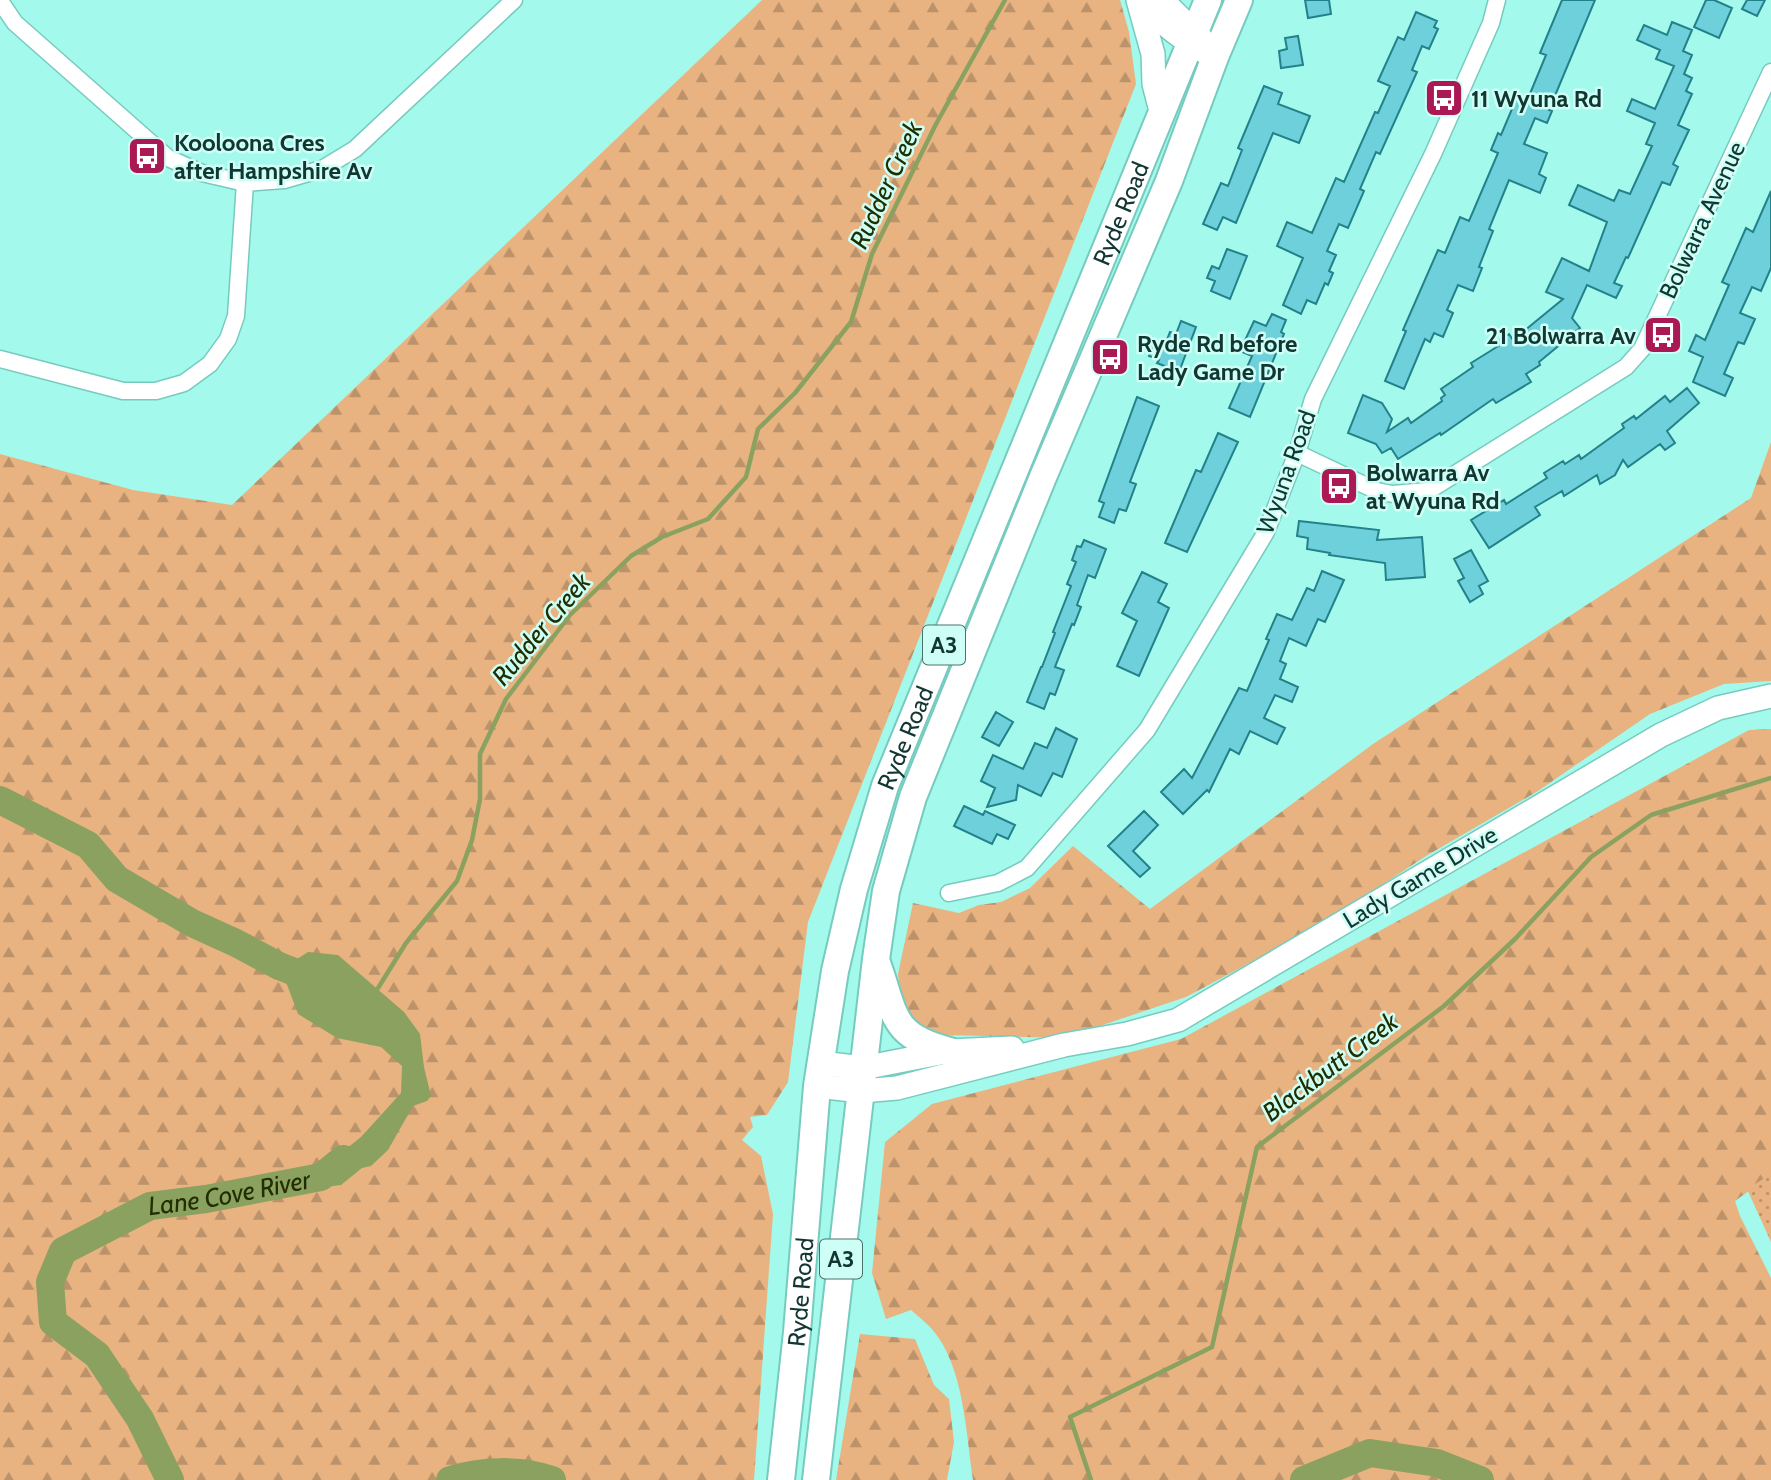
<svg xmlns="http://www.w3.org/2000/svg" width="1771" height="1480" viewBox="0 0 1771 1480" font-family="Cabin,sans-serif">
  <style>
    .forest { fill: url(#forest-firs) }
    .park { fill: url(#park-dots) }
    .water { fill: #8ba160 }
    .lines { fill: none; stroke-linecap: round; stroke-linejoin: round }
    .stream { stroke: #8ba160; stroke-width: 4.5 }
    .river { stroke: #8ba160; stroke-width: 28 }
    .building { fill: #6ed0da; stroke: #23818a; stroke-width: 2 }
    .minor-casing { stroke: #76cbbf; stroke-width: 19 }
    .secondary-casing { stroke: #76cbbf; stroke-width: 26 }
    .trunk-casing { stroke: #76cbbf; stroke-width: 30 }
    .minor { stroke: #fff; stroke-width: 16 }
    .secondary { stroke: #fff; stroke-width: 23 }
    .trunk { stroke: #fff; stroke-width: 26 }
    .labels { text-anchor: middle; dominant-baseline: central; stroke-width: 5; stroke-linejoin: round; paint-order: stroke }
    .shield { fill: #cefff7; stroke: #4a726d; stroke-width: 2 }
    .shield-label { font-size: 23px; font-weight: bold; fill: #123632 }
    .poi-label { font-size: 24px; font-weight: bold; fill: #123632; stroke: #cefff7; text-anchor: start }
    .street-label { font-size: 24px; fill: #123632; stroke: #cefff7 }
    .water-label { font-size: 26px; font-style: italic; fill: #212f00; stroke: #cefff7 }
  </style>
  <defs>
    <pattern id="forest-firs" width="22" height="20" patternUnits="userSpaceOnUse" patternTransform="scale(1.75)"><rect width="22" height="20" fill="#e9b381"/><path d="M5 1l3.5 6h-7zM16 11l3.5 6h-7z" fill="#bb926a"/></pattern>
    <pattern id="park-dots" width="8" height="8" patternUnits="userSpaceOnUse" patternTransform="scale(1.75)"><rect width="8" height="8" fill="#e9b381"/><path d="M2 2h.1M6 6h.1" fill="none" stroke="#bb926a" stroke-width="1.8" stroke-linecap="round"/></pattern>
  </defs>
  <rect width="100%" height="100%" fill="#a3f9ec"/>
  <path class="forest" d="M762,0h358l9,32 7,52 -328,838 -20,160 -21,33 -17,2 3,10 -11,13 19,16 12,58 -19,266h-754v-1026l133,36 99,15z
    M1771,442v239l-47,3 -74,30 -112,77 -112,65 -107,70 -133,71 -122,41 -122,-3 -17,-4 -23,-18 -4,-39 15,-71 46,10 20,-8 22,-3 29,-14 43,-42 77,63 223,-165 378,-246z
    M1771,729v446l-36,26 5,15 31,62v202h-798c-7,-46 -9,-116 -42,-152 -6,-6 -13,-12 -20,-18l-25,9 -14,-46 13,-131 47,-38 249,-65 568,-309z
    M860,1334l55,5 19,46 15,14 5,43 -7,38h-111z"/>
  <path class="park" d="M1771,1174v68l-24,-53z"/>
  <path class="water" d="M308,952l30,3 66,57 16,22 4,33 7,29 -4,5 -14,5 -25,44 -17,16 -9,2 -21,17 -26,3 -4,-5 1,-7 49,-39 40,-44 1,-27 -21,-19 -44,-9 -39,-24 -15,-40 11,-13z"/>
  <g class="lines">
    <path class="stream" d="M375,993l31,-50 51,-62 15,-41 8,-41v-45l26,-55 64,-84 61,-59 31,-19 46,-18 38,-42 12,-48 37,-36 56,-71 21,-68 64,-130 69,-124
      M1091,1480l-21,-63 142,-70 45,-200 187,-141 71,-67 76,-82 60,-42 120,-37"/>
    <g class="river">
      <path d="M0,800l88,45 29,34 75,44 44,20 43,23 44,17"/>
      <path id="s1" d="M170,1480l-30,-61 -43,-64 -44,-33 -3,-40 13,-31 87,-45 56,-7 115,-22 22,-18"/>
      <path d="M450,1480c32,-10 71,-11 102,0"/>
      <path d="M1304,1480l66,-27 67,10 43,17"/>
    </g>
  </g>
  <path class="building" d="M1305,0h24l2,14 -23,4z
    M1562,0h33l-46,110 3,1 -5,12 -12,-5 -11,26 23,9 -8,21 7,4 -6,15 -31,-13 -20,49 4,2 -14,36 3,1 -9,23 -15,-6 -11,25 6,3 -10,24 -9,-4 -4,9 -5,-3 -21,50 -19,-8 21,-50 -3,-1 35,-80 7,3 15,-36 9,4 29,-68 -7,-3 7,-17 3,2 16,-38 10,4 19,-46 -6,-2z
    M1706,0h8l18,8 -13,30 -25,-11z
    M1747,0h18l-8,16 -15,-7z
    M1416,12l21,9 -3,6 4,2 -9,20 -7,-3 -10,24 5,2 -37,82 -4,-2 -16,37 4,2 -16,37 -9,-4 -12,27 9,4 -7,16 4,2 -5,12 -3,-2 -9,21 -9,-4 -6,14 -18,-9 20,-47 -26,-12 10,-24 25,11 24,-55 8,4 31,-70 3,1 12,-27 -12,-5 20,-44 6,3z
    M1672,22l20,8 -9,21 9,4 -8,19 8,4 -6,13 6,3 -14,31 11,5 -16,34 5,3 -8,18 -8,-3 -34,76 -2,-1 -12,26 8,3 -6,12 -29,-13 -15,33 8,10 -41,34 1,3 -14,9 5,8 -35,21 -3,-4 -52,36 -1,-2 -42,26 -7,-11 -9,5 -6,-9 -28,-11 15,-38 19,8 10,16 -5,13 21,-14 3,5 31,-22 -1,-3 4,-3 -4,-6 32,-22 -2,-4 29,-18 -2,-4 11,-7 4,6 50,-41 -17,-7 16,-34 27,13 18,-49 -38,-17 9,-20 36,16 5,-11 11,4 22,-48 -6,-2 9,-21 -28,-12 5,-12 23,10 19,-43 -18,-7 4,-9 -23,-10 7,-15 23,10z
    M1298,36l5,29 -22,3 -2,-17 8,-2 -2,-11z
    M1264,86l18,7 -4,11 32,12 -11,27 -26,-10 -37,90 -13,-6 -6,13 -14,-6 18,-41 7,3 14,-36 -4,-2z
    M1771,191v77l-10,23 -9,-4 -12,26 15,6 -11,25 -6,-2 -14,32 9,4 -8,18 -32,-14 10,-25 -14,-6 7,-16 9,5 24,-55 -7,-3 6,-13 18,-41 7,4z
    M1227,249l20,7 -17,43 -19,-8 4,-10 -8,-3 5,-12 7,3z
    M1272,314l14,6 -5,12 3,2 -34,83 -21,-9 23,-52 -12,-5 14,-30 12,5z
    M1181,321l15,6 -17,45 -22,-9 2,-3 -10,-4 5,-13 10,4 6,-15 6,2z
    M1687,388l12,15 -32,28 8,12 -10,7 -5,-6 -32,23 -5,-7 -8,15 -15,9 -3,-9 -33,21 -2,-5 -5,3 -22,13 5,8 -51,33 -18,-28 33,-20 2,4 41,-26 -3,-5 19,-12 2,3 14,-9 2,4 43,-31 -2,-4 12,-8 2,3 29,-23 5,6z
    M1137,397l22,9 -29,76 6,2 -10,27 -7,-2 -5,14 -15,-6 5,-14 -5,-2z
    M1218,433l20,9 -51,110 -22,-9 31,-73 5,2z
    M1299,521l80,9 -2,10 45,-3 3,40 -39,3 -1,-17 -56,-8 1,-2 -23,-4 1,-11 -11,-2z
    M1084,540l22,9 -11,29 -7,-3 -11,30 4,2 -7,18 -2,-1 -17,43 9,3 -9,25 -5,-2 -6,16 -17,-7 14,-35h1l13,-34 -2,-1 18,-46 -4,-2 9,-22 -4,-2 5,-14 4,1z
    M1471,550l17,31 -9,5 4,8 -13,8 -12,-21 6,-3 -10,-19z
    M1322,571l22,9 -19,42 -7,-3 -12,27 -17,-8 -9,23 6,3 -6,15 18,8 -6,15 -17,-7 -11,23 21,10 -8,16 -27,-13 -11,23 -9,-5 -21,43 -2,-2 -24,24 -22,-22 23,-23 8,9 47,-90 8,3 22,-51 -3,-1 11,-25 15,6 15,-32 7,3z
    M1142,572l25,12 -9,18 11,6 -30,68 -22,-10 20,-45 -15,-8z
    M996,712l17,10 -14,24 -17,-9z
    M1056,728l21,11 -15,38 -9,-4 -12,23 -23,-11 -2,15 -29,7 8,-19 -14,-7 12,-26 30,14 12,-26 12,5z
    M964,806l19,9 2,-4 30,14 -7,14 -11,-5 -5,10 -38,-18z
    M1144,811l14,14 -25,26 17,17 -10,9 -32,-31z"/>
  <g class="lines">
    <g class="minor-casing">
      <path id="minor" d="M0,1l15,22 153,135 34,15 43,10 39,-3 38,-11 33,-20 159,-149
        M0,359l123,32h33l28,-8 26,-19 18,-25 8,-23 9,-133
        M1297,453l80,38 16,3 35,-3 198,-124 16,-18 129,-277
        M949,893l49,-10 29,-15 120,-138 119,-198 31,-79 16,-54 120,-245 58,-131 6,-23"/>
    </g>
    <g class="secondary-casing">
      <path id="secondary" d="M1138,0l15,54 1,30 8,31
        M1140,0c24,25 43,41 75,57
        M1162,0l42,42
        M821,1063l42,5 87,-17 62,-3
        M817,1086l44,5 36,-3 167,-43 63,-11 51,-14 483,-285 57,-27 53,-12"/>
    </g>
    <g class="trunk-casing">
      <g id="trunk">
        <path d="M877,963c19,52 13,73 73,88"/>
        <path id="s2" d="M781,1480l16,-148 20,-246 18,-115 19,-82 31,-103 323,-786"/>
        <path d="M816,1480l60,-521 10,-68 27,-94 130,-320 126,-296 46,-124 24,-57"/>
      </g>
    </g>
    <use href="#minor" class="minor"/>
    <use href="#secondary" class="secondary"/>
    <use href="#trunk" class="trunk"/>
  </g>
  <defs>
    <g id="bus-square" transform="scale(2.0125)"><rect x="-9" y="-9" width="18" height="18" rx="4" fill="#aa1953" stroke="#cefff7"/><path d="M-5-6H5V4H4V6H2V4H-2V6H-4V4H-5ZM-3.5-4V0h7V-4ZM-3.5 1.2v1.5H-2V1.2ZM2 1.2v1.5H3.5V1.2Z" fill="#fff"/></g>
  </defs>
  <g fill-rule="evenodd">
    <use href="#bus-square" x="1444" y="98"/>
    <use href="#bus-square" x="147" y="156"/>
    <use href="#bus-square" x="1663" y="335"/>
    <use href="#bus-square" x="1110" y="357"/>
    <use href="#bus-square" x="1339" y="486"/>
  </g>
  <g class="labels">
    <g class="shield">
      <rect x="923" y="625.5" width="42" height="39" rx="5"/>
      <rect x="820" y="1239.5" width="42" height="39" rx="5"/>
    </g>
    <g class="shield-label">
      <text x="944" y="645">A3</text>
      <text x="841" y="1259">A3</text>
    </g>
    <g class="poi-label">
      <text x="1471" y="98">11 Wyuna Rd</text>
      <text x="174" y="142">Kooloona Cres<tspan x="174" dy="28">after Hampshire Av</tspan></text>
      <text x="1636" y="335" text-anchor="end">21 Bolwarra Av</text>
      <text x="1137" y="343">Ryde Rd before<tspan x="1137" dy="28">Lady Game Dr</tspan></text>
      <text x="1366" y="472">Bolwarra Av<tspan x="1366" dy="28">at Wyuna Rd</tspan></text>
    </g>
    <g class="street-label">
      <text stroke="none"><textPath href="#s2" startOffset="1323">Ryde Road</textPath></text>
      <text transform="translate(1702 220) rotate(-65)">Bolwarra Avenue</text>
      <text transform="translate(1286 472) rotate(-70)">Wyuna Road</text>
      <text stroke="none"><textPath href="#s2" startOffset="756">Ryde Road</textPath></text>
      <text transform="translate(1420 877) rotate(-31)">Lady Game Drive</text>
      <text stroke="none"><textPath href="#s2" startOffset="189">Ryde Road</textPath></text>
    </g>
    <g class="water-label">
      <text transform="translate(886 185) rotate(-65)">Rudder Creek</text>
      <text transform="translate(541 629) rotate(-50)">Rudder Creek</text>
      <text transform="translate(1330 1067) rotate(-37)">Blackbutt Creek</text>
      <text stroke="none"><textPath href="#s1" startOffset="452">Lane Cove River</textPath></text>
    </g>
  </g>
</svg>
